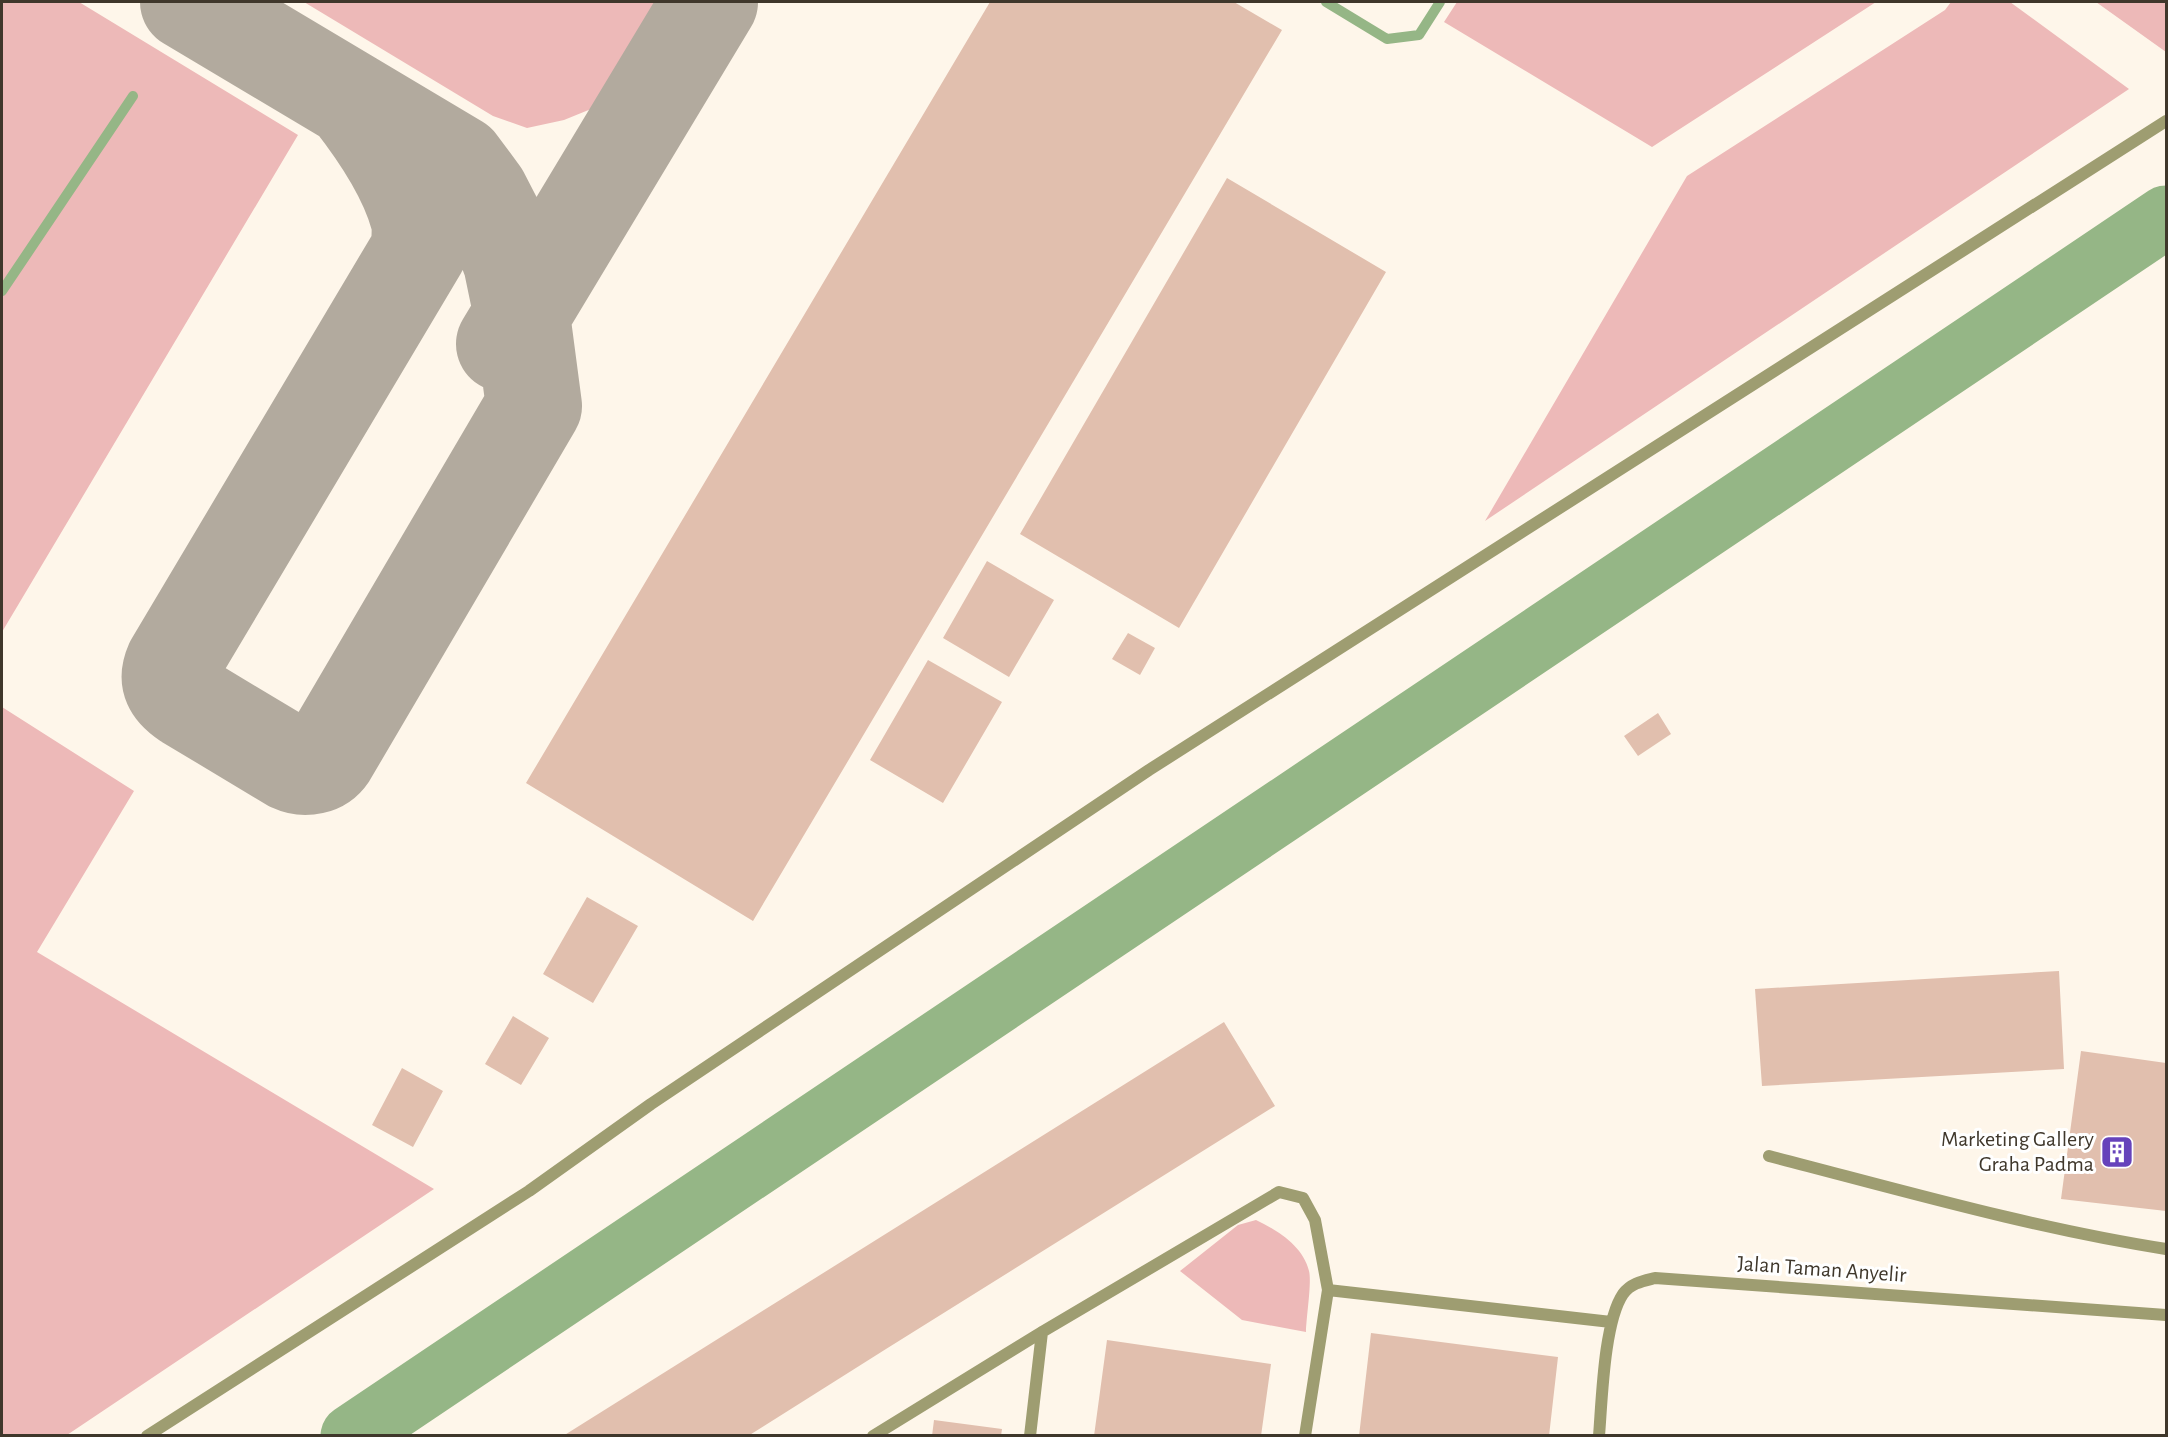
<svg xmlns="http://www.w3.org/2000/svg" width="2168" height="1437" viewBox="0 0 2168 1437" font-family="'Alegreya Sans',sans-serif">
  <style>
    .green { fill: #edb9b8 }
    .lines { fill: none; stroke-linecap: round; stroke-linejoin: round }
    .stream { stroke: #95b686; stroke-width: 10 }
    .river { stroke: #95b686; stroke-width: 63 }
    .taxiway { stroke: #b2aa9e; stroke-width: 96 }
    .building { fill: #e1bfae }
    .service { stroke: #9e9d71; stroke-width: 12 }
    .minor { stroke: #9e9d71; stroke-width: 12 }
    .labels { text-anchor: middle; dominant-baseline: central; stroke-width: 6; stroke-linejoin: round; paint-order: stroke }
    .poi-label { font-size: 22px; fill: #3f372b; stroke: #fff; text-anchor: end }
    .street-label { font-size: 22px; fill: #3f372b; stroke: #fff }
  </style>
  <rect width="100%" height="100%" fill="#fef6ea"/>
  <path class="green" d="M2,2h77l219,133 -296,497z
    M304,2h371l-57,96 -54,22 -37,8 -34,-12z
    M1457,2h419l-224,145 -208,-125z
    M1951,2h59l119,87 -644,432 202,-345 258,-166z
    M2096,2h70v50z
    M2,707l132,84 -97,161 397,237 -367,246h-65z
    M1256,1220c21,10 47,26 53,51 3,11 -3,48 -3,61l-64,-12 -62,-49 58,-46z"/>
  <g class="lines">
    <path class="stream" d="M1326,2l61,37 32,-4 21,-33
      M2,291l131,-195"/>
    <path class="river" d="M352,1436l1814,-1219"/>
    <path class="taxiway" d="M188,2l270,161 23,31 16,31 14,37 11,53 12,91 -205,349c-8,12 -24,15 -37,9l-105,-63c-15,-10 -22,-20 -14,-38l246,-413c0,-10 2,-23 -1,-33 -11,-40 -41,-85 -66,-117
      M504,344l206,-342"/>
  </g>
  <path class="building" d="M990,2h244l48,28 -529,891 -227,-138z
    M1227,178l159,94 -207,356 -159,-94z
    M987,561l67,39 -45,77 -66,-39z
    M1128,633l27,15 -15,27 -28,-16z
    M928,660l74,42 -59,101 -73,-43z
    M1658,713l13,21 -33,22 -14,-20z
    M587,897l51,29 -45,77 -50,-29z
    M2059,971l5,98 -302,17 -7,-97z
    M513,1016l36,22 -28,47 -36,-21z
    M1224,1022l51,84 -389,243 -138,87h-185z
    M2081,1051l85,12v148l-105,-12z
    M402,1068l41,23 -30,56 -41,-22z
    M1371,1333l187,24 -9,79h-190z
    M1107,1340l164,24 -10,72h-167z
    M934,1420l68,9 -1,7h-69z"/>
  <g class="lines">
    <path class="service" d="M1769,1156c132,34 263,72 397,93"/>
    <path class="minor" d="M147,1436l382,-245 122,-87 498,-334 1017,-649
      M873,1436l169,-104 237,-140 24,6 12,22 13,70 283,32
      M1030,1436l12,-104
      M1305,1436l23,-146
      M1599,1436c3,-37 5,-114 24,-142 8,-11 20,-13 32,-16l511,37"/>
  </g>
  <defs>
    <g id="building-square" transform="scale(1.725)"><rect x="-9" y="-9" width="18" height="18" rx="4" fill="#6643bb" stroke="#fff"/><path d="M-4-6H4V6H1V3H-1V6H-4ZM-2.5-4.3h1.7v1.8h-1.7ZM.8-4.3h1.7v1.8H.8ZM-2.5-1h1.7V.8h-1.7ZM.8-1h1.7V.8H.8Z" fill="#fff"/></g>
  </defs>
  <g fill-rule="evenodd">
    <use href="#building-square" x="2117" y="1152"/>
  </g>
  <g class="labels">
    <g class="poi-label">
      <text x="2094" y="1139">Marketing Gallery<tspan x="2094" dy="25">Graha Padma</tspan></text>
    </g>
    <g class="street-label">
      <text transform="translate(1822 1269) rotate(4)">Jalan Taman Anyelir</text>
    </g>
  </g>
  <rect width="2168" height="1437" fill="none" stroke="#3f372b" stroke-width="6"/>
</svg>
